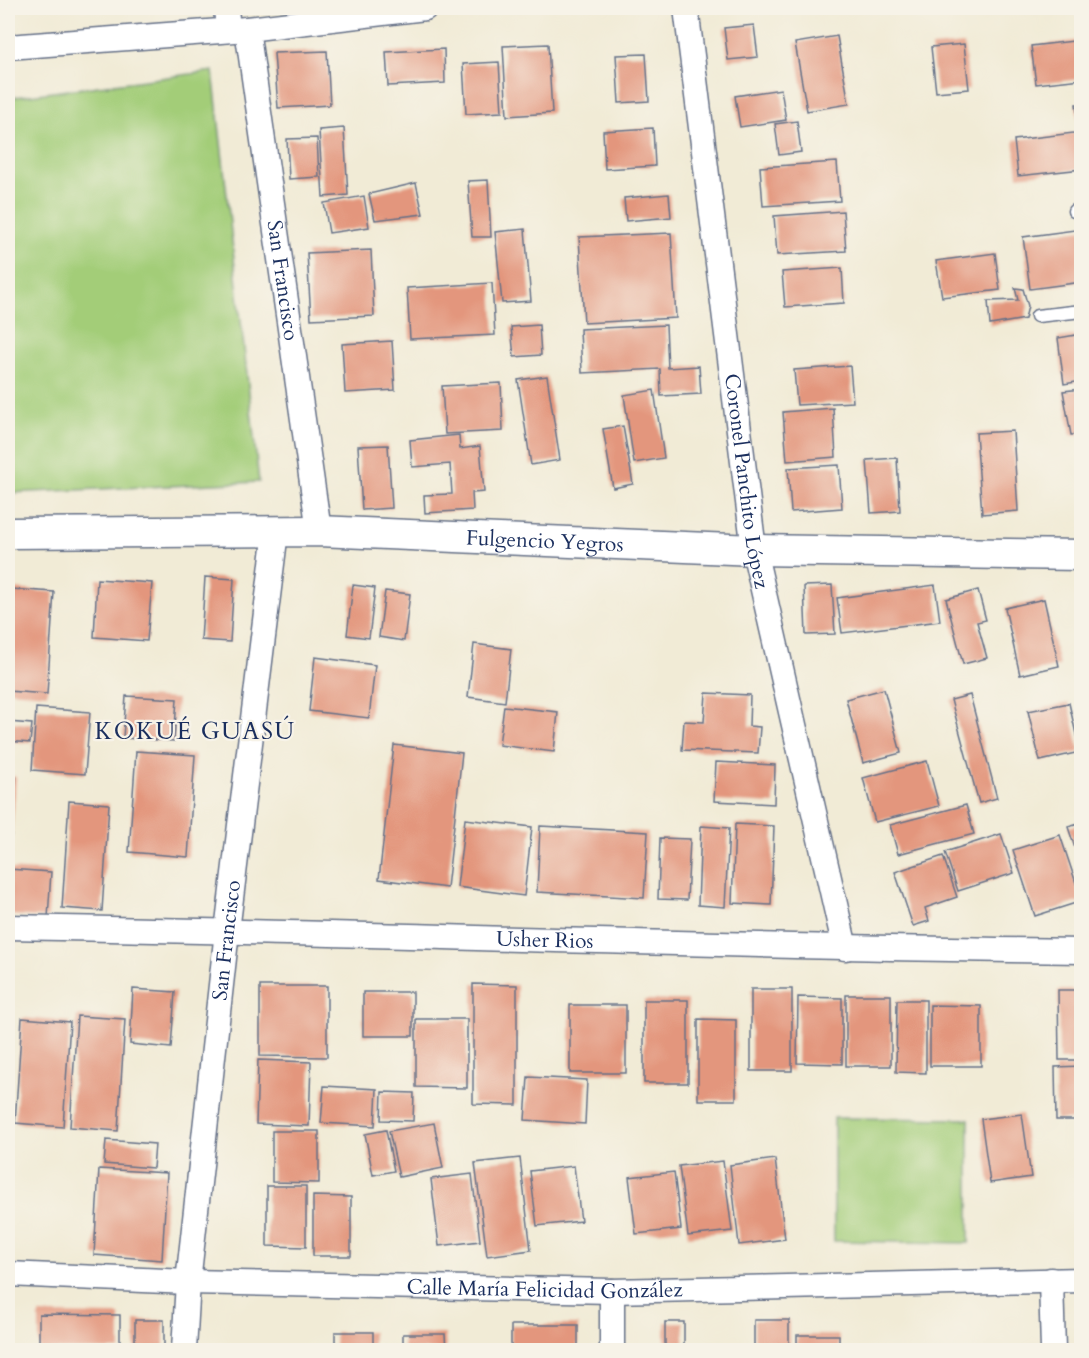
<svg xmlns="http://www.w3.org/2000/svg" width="1089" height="1358" viewBox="0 0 1089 1358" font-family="Cardo,serif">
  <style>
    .pitch { fill: #a3cd78; stroke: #5f7e6b; stroke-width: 1.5 }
    .building { fill: #e3967d }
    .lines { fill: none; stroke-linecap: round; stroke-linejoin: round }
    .service-casing { stroke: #667188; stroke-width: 15 }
    .minor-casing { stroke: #667188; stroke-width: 27 }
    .tertiary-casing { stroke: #667188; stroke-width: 33 }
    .service { stroke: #fff; stroke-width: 12 }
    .minor { stroke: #fff; stroke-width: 24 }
    .tertiary { stroke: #fff; stroke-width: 30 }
    .labels { text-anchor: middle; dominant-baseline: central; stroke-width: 4.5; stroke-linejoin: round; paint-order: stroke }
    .street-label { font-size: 21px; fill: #1b2f5e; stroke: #f7f3e8 }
    .quarter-label { font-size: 24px; letter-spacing: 1.5px; fill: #1b2f5e; stroke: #f7f3e8 }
  </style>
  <rect width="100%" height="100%" fill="#f7f3e8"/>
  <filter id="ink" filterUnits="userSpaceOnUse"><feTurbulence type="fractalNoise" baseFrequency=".0167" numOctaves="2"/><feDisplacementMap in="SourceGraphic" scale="12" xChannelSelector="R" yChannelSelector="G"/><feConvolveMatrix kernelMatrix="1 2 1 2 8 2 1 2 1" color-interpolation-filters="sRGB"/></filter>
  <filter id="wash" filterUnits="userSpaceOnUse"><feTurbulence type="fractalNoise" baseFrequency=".008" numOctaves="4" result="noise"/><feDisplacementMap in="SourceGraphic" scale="24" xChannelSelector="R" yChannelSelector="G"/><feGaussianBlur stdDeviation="1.35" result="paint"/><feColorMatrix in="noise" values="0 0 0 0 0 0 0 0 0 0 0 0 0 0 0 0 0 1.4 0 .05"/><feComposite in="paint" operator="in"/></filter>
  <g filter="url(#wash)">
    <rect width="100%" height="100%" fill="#f1ebd6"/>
    <path class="pitch" d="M213,71l46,411 -251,11v-395z
      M834,1118l135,1v124l-135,-2z"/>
    <g id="blocks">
      <path class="building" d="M754,25l4,32 -30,3 -4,-32z
        M837,36l12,68 -42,7 -12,-68z
        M1082,40v39l-46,5 -5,-38z
        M548,44l4,69 -45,3 -4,-70z
        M964,44l5,45 -33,3 -5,-45z
        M444,49l1,34 -57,3 -2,-34z
        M327,51l3,54 -52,3 -4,-55z
        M646,54l3,47 -30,2 -3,-48z
        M499,62l3,50 -36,2 -3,-50z
        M781,89l5,31 -46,7 -5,-31z
        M1076,104h6v24l-3,1z
        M797,121l4,31 -22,3 -4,-31z
        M344,128l4,67 -25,2 -4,-67z
        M653,128l2,38 -50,3 -2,-38z
        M1082,132v37l-64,7 -4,-36z
        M317,138l2,39 -30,2 -2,-40z
        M837,162l3,39 -77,5 -3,-39z
        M488,180l3,57h-19l-4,-56z
        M416,183l7,31 -48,6 -6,-26z
        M669,194l2,23 -45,4 -2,-23z
        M364,196l5,31 -40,6 -5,-30z
        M843,211l3,40 -69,4 -3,-39z
        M525,229l6,72 -29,2 -7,-71z
        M1082,229v53l-52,7 -7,-52z
        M671,233l5,85 -92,5 -5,-86z
        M371,250l3,66 -63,3 -4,-66z
        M995,253l5,37 -58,7 -6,-36z
        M842,268l2,35 -59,4 -3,-35z
        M492,283l3,52 -85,4 -3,-51z
        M1015,288l8,1 5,17 -3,13 -35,6 -2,-24 30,-1z
        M539,325l2,30 -27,2 -3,-30z
        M666,325l2,43 31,-2 2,28 -40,2 -1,-27 -78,4 -2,-44z
        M1082,334v47l-18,3 -6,-46z
        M392,341l3,49 -50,3 -3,-49z
        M850,366l3,36 -56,3 -3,-35z
        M547,376l13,84 -29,5 -13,-85z
        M501,383l2,48 -58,3 -3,-48z
        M1082,389v45l-11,1 -8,-44z
        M654,390l10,68 -30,5 -10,-68z
        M833,408l3,49 -49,4 -4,-49z
        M623,426l10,58 -20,4 -10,-59z
        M1013,431l5,80 -36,3 -6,-81z
        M459,435l1,14 20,-3 4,46 -12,1 1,17 -48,3 -1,-18 28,-1 -2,-30 -38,3 -2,-27z
        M388,445l4,63 -30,2 -4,-64z
        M897,458l3,53 -29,2 -4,-53z
        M839,465l3,43 -51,4 -3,-44z
        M205,577l29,2 -4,63 -29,-2z
        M97,579l55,4 -5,58 -53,-4z
        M353,585l22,3 -6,50 -22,-3z
        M832,585l3,49 -29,1 -2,-49z
        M935,585l5,36 -98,12 -5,-35z
        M11,589l43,3 -7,102 -39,-3v-51z
        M978,590l8,30 -9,2 10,36 -24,6 -17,-65z
        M385,591l25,3 -6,47 -25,-4z
        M1044,599l15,67 -39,9 -15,-67z
        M474,644l37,5 -6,53 -37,-5z
        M315,657l60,8 -6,53 -60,-7z
        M884,689l17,64 -38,10 -17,-64z
        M706,693l44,2 -1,31 11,1 -2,26 -76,-3 2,-29 20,1z
        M970,695l27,103 -18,5 -28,-103z
        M126,696l51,3 -3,42 -51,-3z
        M1069,703l11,49 -40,9 -12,-50z
        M504,706l54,6 -4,40 -55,-7z
        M36,708l54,4 -5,62 -53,-4z
        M8,722l24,2 -2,19 -22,-2z
        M394,745l68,8 -15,135 -68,-9z
        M136,751l59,4 -7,102 -59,-5z
        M927,761l12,45 -64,16 -12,-44z
        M716,762l59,3 -1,39 -60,-3z
        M8,776l8,1 -6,76h-2z
        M69,801l40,3 -7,107 -40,-3z
        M966,805l8,29 -76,20 -8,-29z
        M465,819l67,8 -8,69 -67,-9z
        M1082,823v43h-1l-13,-39z
        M735,824l39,2 -3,79 -39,-2z
        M540,826l108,6 -4,66 -107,-6z
        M701,826l28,2 -4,79 -27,-2z
        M1001,834l13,39 -56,18 -13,-39z
        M1060,835l22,66 -47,15 -22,-66z
        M660,838l30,1 -3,61 -29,-1z
        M943,856l14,41 -32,11 4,13 -16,5 -18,-54z
        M8,869l43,3 -3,46 -40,-3z
        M473,984l44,1v120l-44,-1z
        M260,986h67v71l-67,-1z
        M133,989l42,3 -4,56 -41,-4z
        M751,989h41v82h-41z
        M1058,990h24v70h-23z
        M363,992h50v44h-50z
        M846,995h45v71h-45z
        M798,997l44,1v66l-45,-1z
        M644,1000h44v83h-44z
        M897,1000h29v73l-30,-1z
        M570,1005h56v68h-56z
        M930,1005l51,1v60h-51z
        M77,1016l48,3 -7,112 -48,-4z
        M22,1018l48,4 -7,105 -48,-4z
        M416,1019h51v69l-51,-1z
        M698,1019l38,1v80h-38z
        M258,1060l53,2 -2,64 -53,-2z
        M1082,1066v54h-26l-1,-53z
        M528,1077l59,3 -2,44 -60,-4z
        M324,1086l53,3 -2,37 -54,-3z
        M382,1092l32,1 -1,28 -32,-1z
        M1022,1114l9,63 -41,6 -9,-64z
        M434,1123l9,45 -44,9 -10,-46z
        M386,1130l8,41 -21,4 -8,-41z
        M272,1131h47v52l-47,-1z
        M106,1140l49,4 -2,24 -49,-4z
        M520,1158l11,92 -44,6 -12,-93z
        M775,1159l10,80 -46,6 -9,-80z
        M723,1161l9,70 -44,5 -9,-70z
        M574,1166l7,55 -44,5 -7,-55z
        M99,1169l68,4 -5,87 -68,-5z
        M674,1172l7,57 -45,5 -7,-57z
        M472,1174l8,67 -41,5 -8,-67z
        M267,1186h39v61l-39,-1z
        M313,1196l38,1v59h-38z
        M39,1314l81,1v35h-81z
        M135,1320h29v30h-29z
        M754,1320h35v30h-35z
        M665,1322h19v28h-19z
        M511,1325h67v25h-67z
        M335,1332h38v18h-38z
        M403,1334h42l1,16h-43z
        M797,1335h42v15h-42z
        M690,1346h57v4h-57z
        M248,1348h50v2h-50z"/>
    </g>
  </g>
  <g filter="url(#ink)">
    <use href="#blocks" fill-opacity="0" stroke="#667188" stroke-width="1.5"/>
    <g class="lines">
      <g class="service-casing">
        <path id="service" d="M1074,211h8
          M1037,316l45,-5"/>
      </g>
      <g class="minor-casing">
        <g id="minor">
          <path d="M226,8l2,22"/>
          <path id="s1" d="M686,8l68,542 91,398"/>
          <path id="s2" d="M247,29l72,502"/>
          <path d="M8,47l239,-18 178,-21"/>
          <path id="s3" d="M8,927c358,6 715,20 1074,24"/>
          <path id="s4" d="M8,1274l180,8 424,9 470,-11"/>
          <path d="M1051,1280l2,70"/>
          <path d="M612,1291v59"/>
          <path id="s5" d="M184,1350l4,-68 39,-351 49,-400"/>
        </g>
      </g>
      <g class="tertiary-casing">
        <g id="tertiary">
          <path id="s6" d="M8,533l311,-2 435,19 328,5"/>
        </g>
      </g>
      <use href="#service" class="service"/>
      <use href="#minor" class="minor"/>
      <use href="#tertiary" class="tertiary"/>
    </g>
  </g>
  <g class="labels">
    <g class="street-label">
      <text stroke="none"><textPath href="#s2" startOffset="254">San Francisco</textPath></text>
      <text stroke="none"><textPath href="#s1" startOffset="477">Coronel Panchito López</textPath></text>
      <text stroke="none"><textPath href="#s6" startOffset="537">Fulgencio Yegros</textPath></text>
      <text stroke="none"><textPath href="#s5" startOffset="412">San Francisco</textPath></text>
      <text stroke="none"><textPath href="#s3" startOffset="537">Usher Rios</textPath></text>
      <text stroke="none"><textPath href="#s4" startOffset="537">Calle María Felicidad González</textPath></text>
    </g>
    <g class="quarter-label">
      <text x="195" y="731">KOKUÉ GUASÚ</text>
    </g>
  </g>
  <rect width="1089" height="1358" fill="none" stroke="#f7f3e8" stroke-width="30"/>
</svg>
